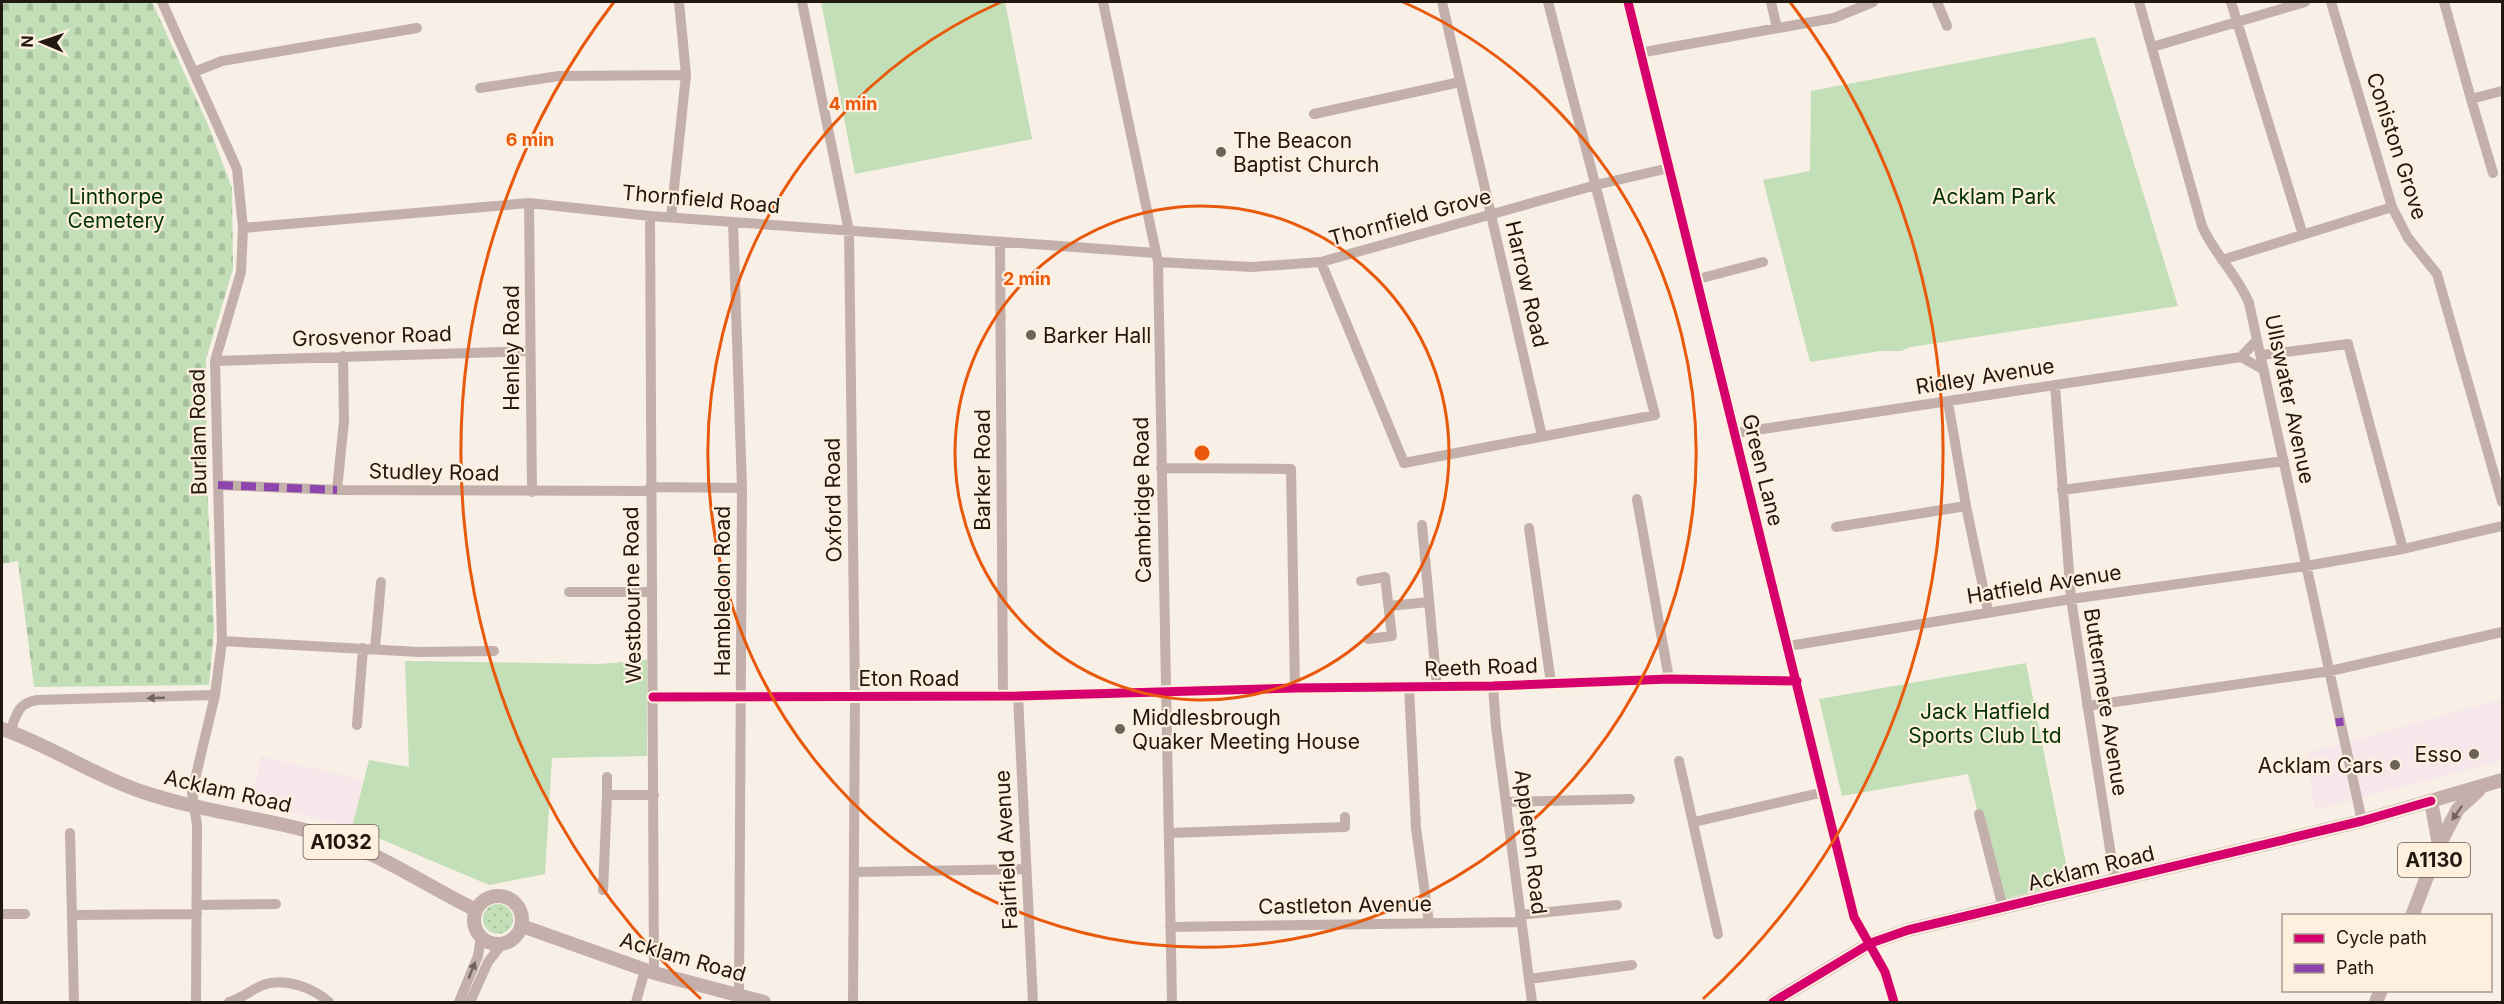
<svg xmlns="http://www.w3.org/2000/svg" width="2504" height="1004" viewBox="0 0 2504 1004" font-family="Inter,sans-serif">
  <style>
    .commercial { fill: #f8e7ea }
    .grass { fill: url(#grass-dots) }
    .cemetery { fill: url(#cemetery-stones) }
    .green { fill: #c3dfb7 }
    .lines { fill: none; stroke-linecap: round; stroke-linejoin: round }
    .minor { stroke: #c4b0ab; stroke-width: 10 }
    .major { stroke: #c5afaa; stroke-width: 14 }
    .quiet { stroke: #8e44ad; stroke-width: 8; stroke-dasharray: 15 8; stroke-linecap: butt }
    .cycleway-casing { stroke: #ffefdf; stroke-width: 13 }
    .cycleway { stroke: #d6006c; stroke-width: 9 }
    .oneway { fill: #72645d }
    .oneway2 { fill: #73645c }
    .ring { fill: none; stroke: #e8590c; stroke-width: 3 }
    .poi-dot { fill: #6c635a; stroke: #ffefdf; stroke-width: 2 }
    .labels { text-anchor: middle; dominant-baseline: central; stroke-width: 4.5; stroke-linejoin: round; paint-order: stroke }
    .shield { fill: #ffefdf; stroke: #64584d; stroke-width: 1.5 }
    .shield-label { font-size: 20px; font-weight: bold; fill: #21180f }
    .poi-label { font-size: 21px; fill: #21180f; stroke: #ffefdf; text-anchor: start }
    .street-label { font-size: 21px; fill: #21180f; stroke: #ffefdf }
    .park-label { font-size: 21px; fill: #023400; stroke: #ffefdf }
    .centre { fill: #e8590c; stroke: #ffefdf; stroke-width: 3 }
    .ring-label { font-size: 18px; text-anchor: middle; font-weight: bold; fill: #e8590c; stroke: #ffefdf; stroke-width: 4.5; stroke-linejoin: round; paint-order: stroke }
  </style>
  <defs>
    <pattern id="grass-dots" width="8" height="8" patternUnits="userSpaceOnUse" patternTransform="scale(1.5)"><rect width="8" height="8" fill="#c3dfb7"/><path d="M2 2h.1M6 6h.1" fill="none" stroke="#a7bf9c" stroke-width="1.8" stroke-linecap="round"/></pattern>
    <pattern id="cemetery-stones" width="16" height="16" patternUnits="userSpaceOnUse" patternTransform="scale(1.5)"><rect width="16" height="16" fill="#c3dfb7"/><path d="M2 7V4a2 2 0 0 1 4 0v3zM10 15v-3a2 2 0 0 1 4 0v3z" fill="#a7bf9c"/></pattern>
  </defs>
  <rect width="100%" height="100%" fill="#f8efe6"/>
  <path class="commercial" d="M2502,699v62l-188,49 -7,-57z
    M261,756l102,24 -11,47 -102,-25z"/>
  <path class="grass" d="M483 919a15 15 0 1 1 30 0a15 15 0 1 1-30 0Z"/>
  <path class="cemetery" d="M2,2h150l57,125 23,61 1,81 -27,90 1,125 7,145 -5,56 -175,2 -16,-126 -16,3z"/>
  <path class="green" d="M821,2h184l27,137 -177,35z
    M2095,37l83,269 -267,41 -10,4h-21l-70,11 -47,-182 47,-9 1,-80z
    M647,660v96l-95,2 -7,116 -56,11 -137,-58 17,-67 40,7 -4,-106 194,3z
    M2026,663l44,220 -70,17 -32,-126 -126,22 -23,-97z"/>
  <g class="lines">
    <path class="minor" d="M162,2l75,167 6,59 -2,44 -26,89 7,280 -7,54 -23,97 5,33 -1,177
      M802,2l47,229 6,465 -2,306
      M1103,2l55,260 14,740
      M1442,2l100,434
      M1628,2l226,915 31,55 9,30
      M1771,2l6,26
      M1937,2l10,24
      M2139,2l63,224c12,28 35,48 47,77l113,518
      M2231,2l72,233
      M2331,2l61,205 16,31 29,36 65,228
      M2444,2l27,97 31,-8
      M2152,47l153,-45
      M1639,53l195,-35 39,-16
      M194,72l28,-11 195,-33
      M480,88l79,-12 127,-1
      M2471,99l22,74
      M1314,114l146,-32
      M529,203l3,289
      M650,216l4,757
      M671,217l15,-142 -7,-73
      M733,222l9,266 -3,508
      M243,228l286,-25 121,13 506,37
      M1000,244l3,452
      M2222,260l170,-53
      M1158,262l94,5 69,-5 275,-77 73,-17
      M1321,262l83,201 251,-48 -107,-413
      M1698,279l65,-17
      M2262,355l86,-11 55,205
      M2241,357l23,13
      M2241,357l16,-17
      M215,361l315,-10
      M2055,385l16,214 44,282
      M1948,402l18,104 22,105
      M1736,433l505,-76
      M1161,468l130,1 4,219
      M218,485l119,5 313,1
      M650,487l92,1
      M337,490l7,-69 -1,-65
      M2062,490l222,-29
      M1637,499l32,180
      M1422,525l15,162
      M1836,527l130,-21
      M1529,528l22,155
      M1361,581l24,-4 7,59 -24,3
      M569,592h81
      M1389,606l40,-4
      M222,641l197,11 75,-1
      M1789,646l282,-47 235,-33 97,-17 99,-23
      M375,648l6,-66
      M1493,686l3,41 36,275
      M1409,687l7,141 13,95
      M1018,696l15,306
      M653,697l365,-1 277,-8 198,-2 176,-7 128,2
      M2087,706l243,-35 172,-39
      M357,725l6,-77
      M10,732c6,-17 8,-29 27,-32l178,-5
      M1679,761l39,173
      M607,777v18
      M1506,802l124,-3
      M1979,814l24,94
      M1694,822l130,-30
      M70,833l4,169
      M1169,833l176,-6v-10
      M854,872l172,-3
      M603,890l4,-95h47
      M197,905l79,-1
      M2,914h23
      M72,915l125,-1
      M1520,915l97,-10
      M1170,927l351,-5
      M1529,979l103,-14
      M229,1002c12,-3 22,-12 34,-17 22,-8 50,3 66,17
      M459,1002l19,-46 3,-19
      M470,1002l18,-40 14,-18
      M636,1002l9,-32"/>
    <path class="major" d="M2,729c48,16 92,47 141,63 56,19 116,25 173,41 58,16 107,51 160,77
      M2439,845l19,-36 21,-19
      M474 920a24 24 0 1 1 48 0a24 24 0 1 1-48 0Z
      M2412,916l27,-71 -8,-44
      M522,926l132,47 110,29
      M1773,1002l98,-59 37,-13 454,-109 140,-41
      M2376,1002l5,-12"/>
    <path class="quiet" d="M218,485l119,5
      M2339,718l1,8"/>
    <g class="cycleway-casing">
      <path id="cycleway" d="M1628,2l226,915 31,55 9,30
        M653,697l365,-1 277,-8 198,-2 176,-7 128,2
        M1773,1002l98,-59 37,-13 454,-109 69,-20"/>
    </g>
    <use href="#cycleway" class="cycleway"/>
  </g>
  <defs><path id="oneway-solid" d="M-6-.8H1V-3.2L6.5 0L1 3.2V.8H-6Z" transform="scale(1.5)"/></defs>
  <g class="oneway">
    <use href="#oneway-solid" transform="translate(156 698) rotate(178)"/>
    <use href="#oneway-solid" transform="translate(472 970) rotate(-68)"/>
  </g>
  <use class="oneway2" href="#oneway-solid" transform="translate(2457 813) rotate(125)"/>
  <g class="ring">
    <circle cx="1202" cy="453" r="247"/>
    <path d="M1403 2A494 494 0 1 1 1001 2"/>
    <path d="M701 999A741 741 0 0 1 614 2M1790 2A741 741 0 0 1 1703 999"/>
  </g>
  <g class="poi-dot">
    <circle cx="1221" cy="152" r="6"/>
    <circle cx="1031" cy="335" r="6"/>
    <circle cx="1120" cy="729" r="6"/>
    <circle cx="2474" cy="754" r="6"/>
    <circle cx="2395" cy="765" r="6"/>
  </g>
  <g class="labels">
    <g class="shield">
      <rect x="303.5" y="825" width="75" height="34" rx="4.5"/>
      <rect x="2398" y="843" width="72" height="34" rx="4.5"/>
    </g>
    <g class="shield-label">
      <text x="341" y="842">A1032</text>
      <text x="2434" y="860">A1130</text>
    </g>
    <g class="poi-label">
      <text x="1233" y="140">The Beacon<tspan x="1233" dy="24">Baptist Church</tspan></text>
      <text x="1043" y="335">Barker Hall</text>
      <text x="1132" y="717">Middlesbrough<tspan x="1132" dy="24">Quaker Meeting House</tspan></text>
      <text x="2462" y="754" text-anchor="end">Esso</text>
      <text x="2383" y="765" text-anchor="end">Acklam Cars</text>
    </g>
    <g class="street-label">
      <text transform="translate(2397 146) rotate(72)">Coniston Grove</text>
      <text transform="translate(701 199) rotate(5)">Thornfield Road</text>
      <text transform="translate(1410 217) rotate(-15)">Thornfield Grove</text>
      <text transform="translate(1527 284) rotate(77)">Harrow Road</text>
      <text transform="translate(372 336) rotate(-2)">Grosvenor Road</text>
      <text transform="translate(511 348) rotate(-90)">Henley Road</text>
      <text transform="translate(1985 376) rotate(-9)">Ridley Avenue</text>
      <text transform="translate(2290 399) rotate(78)">Ullswater Avenue</text>
      <text transform="translate(198 432) rotate(-91)">Burlam Road</text>
      <text transform="translate(982 470) rotate(-90)">Barker Road</text>
      <text transform="translate(1763 470) rotate(76)">Green Lane</text>
      <text transform="translate(434 472) rotate(1)">Studley Road</text>
      <text transform="translate(833 500) rotate(-91)">Oxford Road</text>
      <text transform="translate(1142 500) rotate(-91)">Cambridge Road</text>
      <text transform="translate(2044 584) rotate(-9)">Hatfield Avenue</text>
      <text transform="translate(722 591) rotate(-90)">Hambledon Road</text>
      <text transform="translate(632 595) rotate(-91)">Westbourne Road</text>
      <text transform="translate(1481 667) rotate(-2)">Reeth Road</text>
      <text x="909" y="678">Eton Road</text>
      <text transform="translate(2106 702) rotate(81)">Buttermere Avenue</text>
      <text transform="translate(228 791) rotate(13)">Acklam Road</text>
      <text transform="translate(1531 842) rotate(83)">Appleton Road</text>
      <text transform="translate(1006 850) rotate(-93)">Fairfield Avenue</text>
      <text transform="translate(2091 868) rotate(-14)">Acklam Road</text>
      <text transform="translate(1345 905) rotate(-1)">Castleton Avenue</text>
      <text transform="translate(683 957) rotate(16)">Acklam Road</text>
    </g>
    <g class="park-label">
      <text x="116" y="196">Linthorpe<tspan x="116" dy="24">Cemetery</tspan></text>
      <text x="1994" y="196">Acklam Park</text>
      <text x="1985" y="711">Jack Hatfield<tspan x="1985" dy="24">Sports Club Ltd</tspan></text>
    </g>
  </g>
  <circle cx="1202" cy="453" r="9" class="centre"/>
  <g class="ring-label">
    <text x="853" y="110">4 min</text>
    <text x="530" y="146">6 min</text>
    <text x="1027" y="285">2 min</text>
  </g>
  <rect width="2504" height="1004" fill="none" stroke="#21180f" stroke-width="6"/>
  <rect x="2282" y="914" width="210" height="78" fill="#ffefdf" stroke="#a6998c" stroke-width="1.5"/>
  <rect x="2294" y="934" width="30" height="9" fill="#d6006c" stroke="#a6998c" stroke-width="1.5"/>
  <text x="2336" y="944" font-size="18" fill="#21180f">Cycle path</text>
  <rect x="2294" y="964" width="30" height="9" fill="#8e44ad" stroke="#a6998c" stroke-width="1.5"/>
  <text x="2336" y="974" font-size="18" fill="#21180f">Path</text>
  <g transform="translate(42 42) rotate(272)" stroke="#ffefdf" stroke-width="4.5" paint-order="stroke">
  <path d="M0-4.5L10 22L0 15L-10 22Z" fill="#21180f"/>
  <text y="-9" font-size="16" font-weight="bold" text-anchor="middle" fill="#21180f">N</text>
  </g>
</svg>
